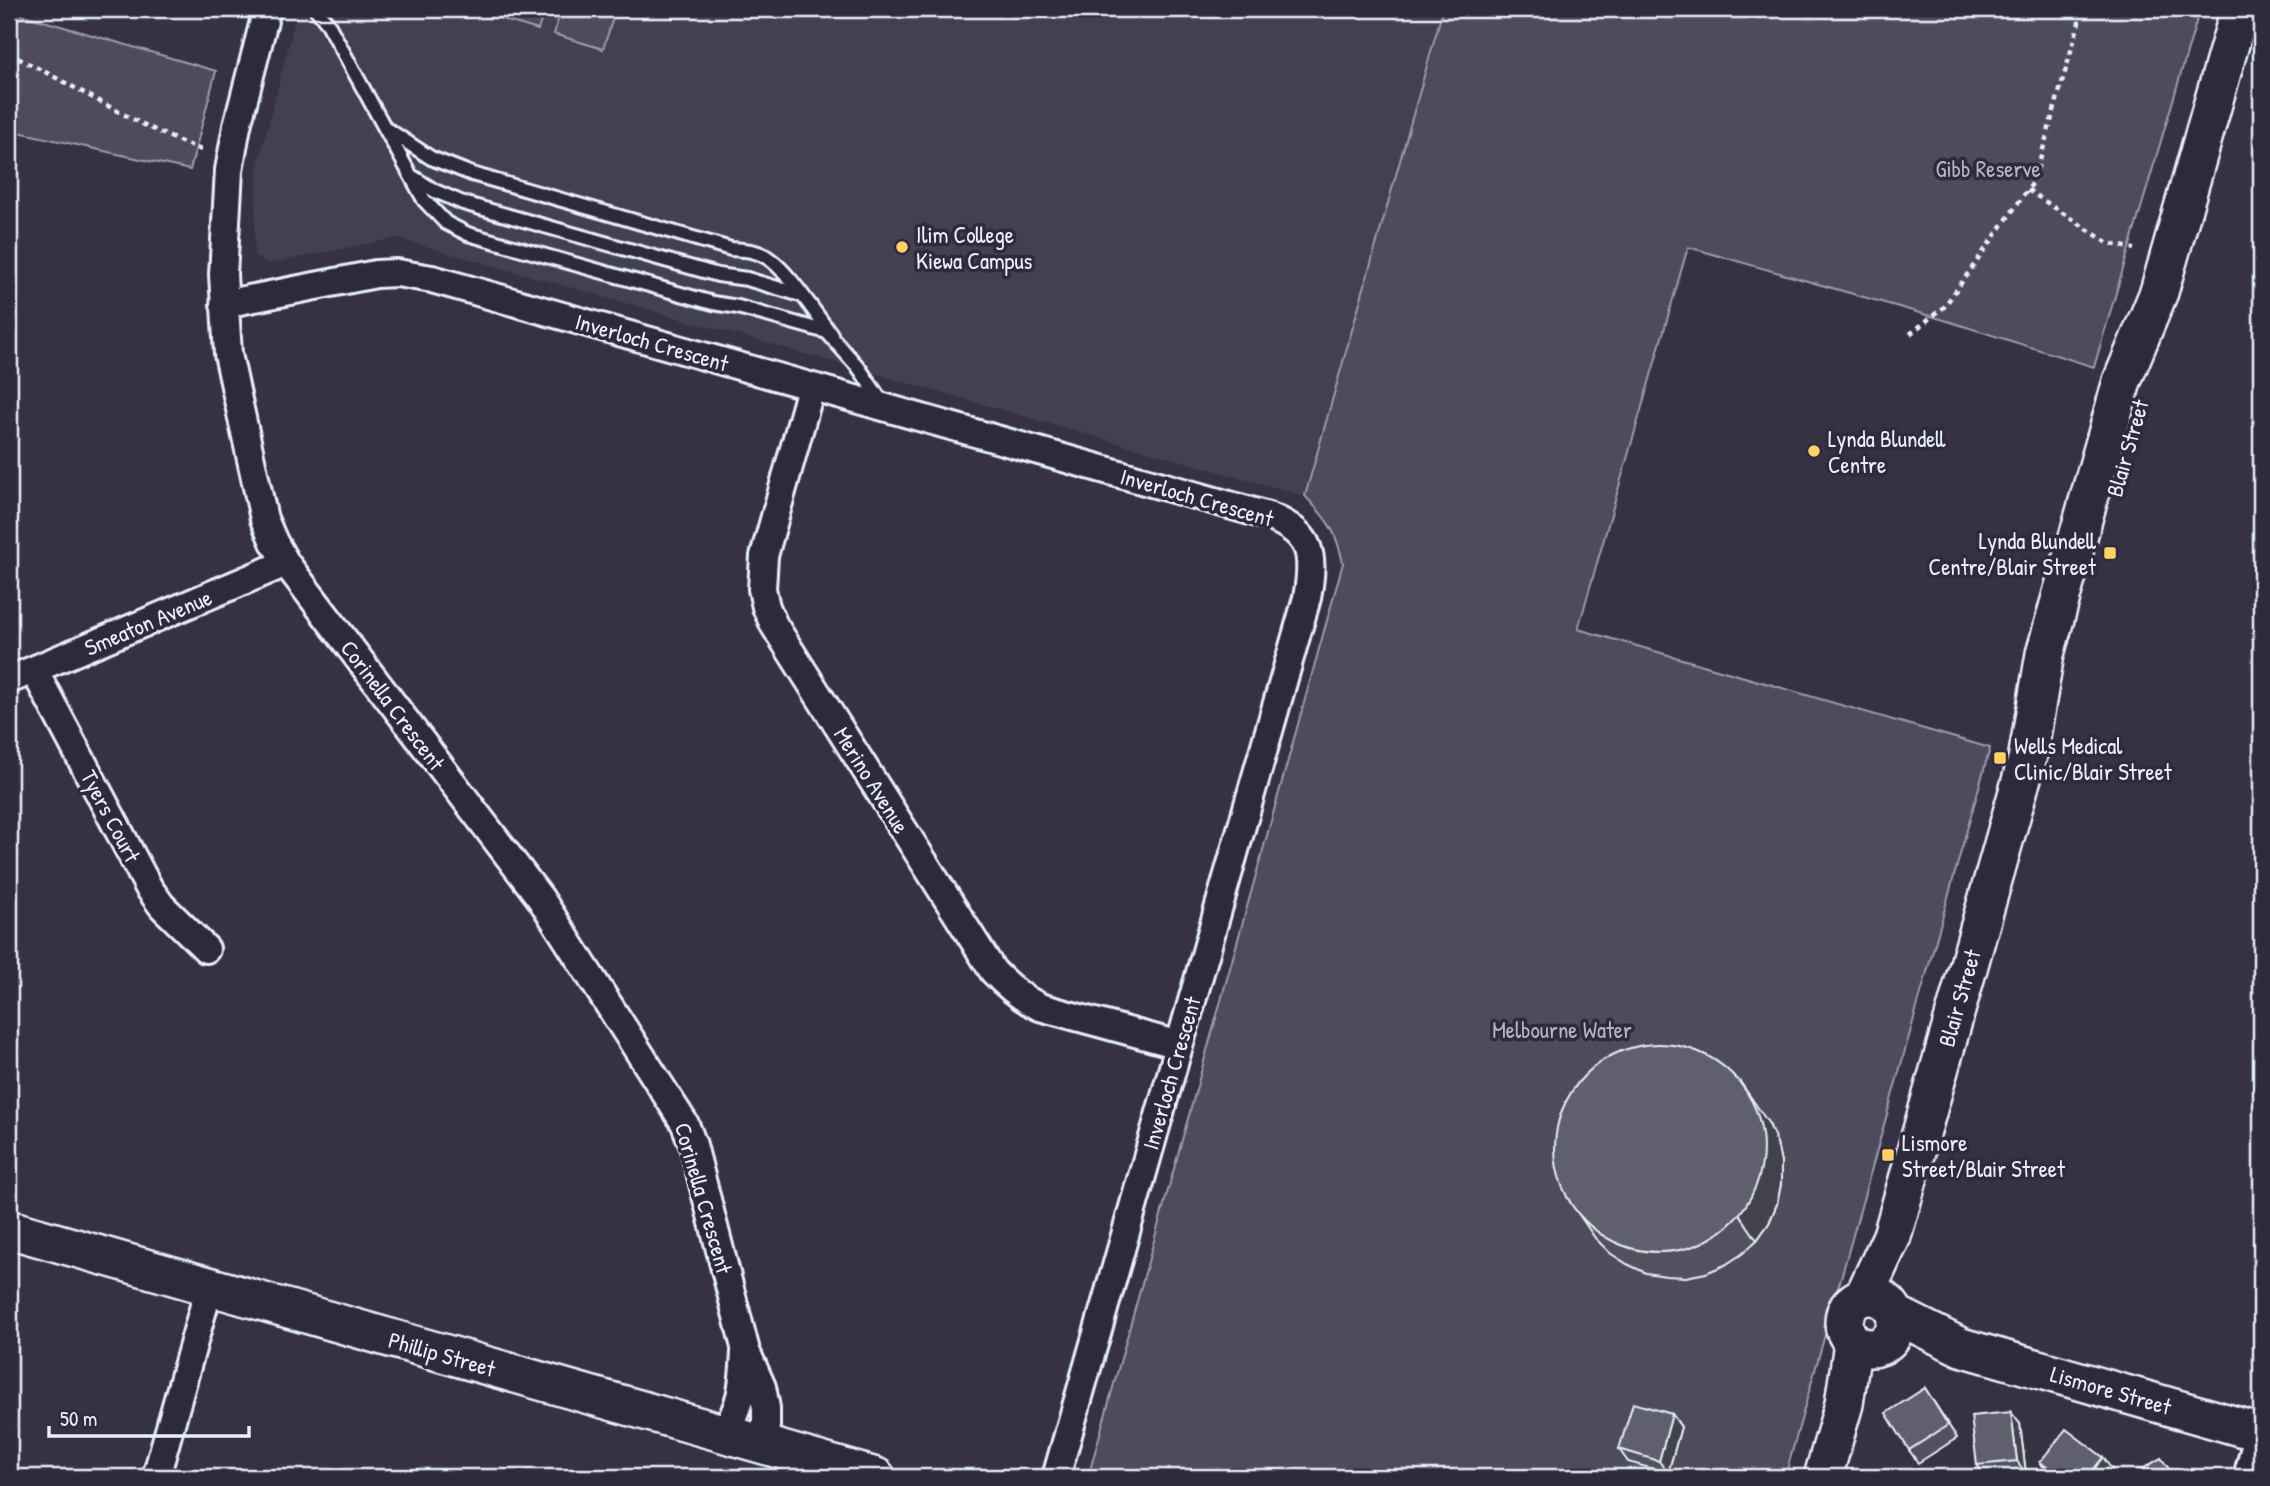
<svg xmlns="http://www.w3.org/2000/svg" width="2270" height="1486" viewBox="0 0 2270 1486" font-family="'Patrick Hand',sans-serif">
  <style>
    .built { fill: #433f51 }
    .green { fill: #4d4b5c; stroke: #9a9eaa; stroke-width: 2 }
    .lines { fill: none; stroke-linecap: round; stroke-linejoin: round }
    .lane-casing { stroke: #e8f1f8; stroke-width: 18 }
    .street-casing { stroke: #e8f1f8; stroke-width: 32 }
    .secondary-casing { stroke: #e8f1f8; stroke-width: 42 }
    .path { stroke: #e8f1f8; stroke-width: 4.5; stroke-dasharray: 5 5; stroke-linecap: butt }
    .lane { stroke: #2f2a3d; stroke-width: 12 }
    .street { stroke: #2f2a3d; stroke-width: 26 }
    .secondary { stroke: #2f2a3d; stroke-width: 37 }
    .wall { fill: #53515f; stroke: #e8f1f8; stroke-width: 2 }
    .shaded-wall { fill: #43424d; stroke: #e8f1f8; stroke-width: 2 }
    .building { fill: #605e6e; stroke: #e8f1f8; stroke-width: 2 }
    .poi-dot { fill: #ffd166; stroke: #2f2a3d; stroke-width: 2.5 }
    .labels { text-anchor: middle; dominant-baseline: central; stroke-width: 7; stroke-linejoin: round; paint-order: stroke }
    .park-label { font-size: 23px; fill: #b2b7c1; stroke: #2f2a3d }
    .poi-label { font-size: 23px; fill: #e8f1f8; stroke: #2f2a3d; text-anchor: start }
    .street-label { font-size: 23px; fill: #e8f1f8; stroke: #2f2a3d }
  </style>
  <rect width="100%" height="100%" fill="#363244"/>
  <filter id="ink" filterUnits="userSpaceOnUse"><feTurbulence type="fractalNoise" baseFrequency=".0143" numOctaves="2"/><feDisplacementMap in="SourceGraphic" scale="14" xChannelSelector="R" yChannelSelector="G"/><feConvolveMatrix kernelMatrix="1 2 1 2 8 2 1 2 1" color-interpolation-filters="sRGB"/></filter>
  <g filter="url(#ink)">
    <path class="built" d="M298,9h1145l-138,487 -909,-258 -129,26 -13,-8 3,-88z"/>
    <path class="green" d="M490,9h55l-7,21 -50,-15z
      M561,9h55l-13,40 -49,-15z
      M1443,9h757l-106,358 -153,-48 -253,-72 -110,382 412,119 -205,729h-697l255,-914c-7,-33 -15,-43 -38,-67z
      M9,11l207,60 -26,99 -181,-40z"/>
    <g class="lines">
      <g class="lane-casing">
        <path id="lane" d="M316,9l12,15 96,176 22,23 22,11 245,69 25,4 89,25 32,36 23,34
          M390,131l41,27 41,16 259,75c12,1 26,1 37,9 21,14 46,54 63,76
          M413,177l22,14 28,12 255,72 29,4 54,16"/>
      </g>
      <g class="street-casing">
        <path id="street" d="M267,9l-30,117 -8,44 -6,105 5,79 36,165 10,23 12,21 255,336 144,225 8,21 53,206 16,36 4,21v18l-4,19
          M224,304l152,-30 21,-1 35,6 836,237c44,17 47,38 39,82l-251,879
          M811,388l-47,168 -2,33 4,18 8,18 219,346c14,15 28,27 47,36l139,38
          M34,670l115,218 13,18 44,43
          M9,680l277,-117
          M723,1434c19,-29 20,-48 22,-82
          M156,1477l53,-189
          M2247,1477l12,-45"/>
      </g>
      <g class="secondary-casing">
        <path id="secondary" d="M9,1229l867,248
          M1844 1322a26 26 0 1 1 52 0a26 26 0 1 1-52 0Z
          M1864,1296l28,-60 135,-476 18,-106 70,-248 7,-25 37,-89 81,-283
          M1895,1314l66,33 300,86
          M1823,1477l21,-73 9,-61"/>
      </g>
      <path class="path" d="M9,54c66,31 127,72 195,97
        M2028,190l80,53 26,6
        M1910,334l34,-27 90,-126 45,-158 -2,-13 -3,-1"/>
      <use href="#lane" class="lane"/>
      <use href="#street" class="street"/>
      <use href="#secondary" class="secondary"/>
    </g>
    <path class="wall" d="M1769,1124l8,19 4,20v21l-4,20 -8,19 -12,17 -15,14 -17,11 -19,8 -20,4 -20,-1 -20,-3 -19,-9 -17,-11 -15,-15 -28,-41z
      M1925,1388l32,50 -39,25 -9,-13z
      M1672,1414l9,13 -13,46 -40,-11 -9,-13z
      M2020,1424l6,50 -40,3 -9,-12z
      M2161,1458l13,19h-45z
      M2040,1462l72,8 -6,7h-54l-3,-2z"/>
    <path class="shaded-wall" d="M1741,1083l28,41 8,19 4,20v21l-4,20 -8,19 -12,17 -17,-25z
      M2011,1412l9,12 6,50 -9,-13z
      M1672,1414l9,13 -13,46 -9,-12z
      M2103,1457l9,13 -6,7h-18z"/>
    <path class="building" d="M1555 1148a104 104 0 1 1 208 0a104 104 0 1 1-208 0Z
      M1925,1388l23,37 -39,25 -23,-37z
      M1633,1403l39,11 -13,47 -40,-12z
      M2011,1412l6,49 -40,4 -6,-49z
      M2066,1429l37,28 -15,20h-28l-20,-15z
      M2161,1458l8,11 -3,2 4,6h-41z
      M1884,1472l20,5h-21z"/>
  </g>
  <g class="poi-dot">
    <circle cx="902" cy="247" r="7"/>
    <circle cx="1814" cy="451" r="7"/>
    <rect x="2103" y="546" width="14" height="14" rx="3.5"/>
    <rect x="1993" y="751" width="14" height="14" rx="3.5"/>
    <rect x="1881" y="1148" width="14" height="14" rx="3.5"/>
  </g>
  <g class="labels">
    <g class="park-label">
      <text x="1988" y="168">Gibb Reserve</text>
      <text x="1562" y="1029">Melbourne Water</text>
    </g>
    <g class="poi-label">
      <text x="916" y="234">Ilim College<tspan x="916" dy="26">Kiewa Campus</tspan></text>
      <text x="1828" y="438">Lynda Blundell<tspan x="1828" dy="26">Centre</tspan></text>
      <text x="2096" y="540" text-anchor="end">Lynda Blundell<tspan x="2096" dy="26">Centre/Blair Street</tspan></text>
      <text x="2014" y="745">Wells Medical<tspan x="2014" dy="26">Clinic/Blair Street</tspan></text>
      <text x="1902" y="1142">Lismore<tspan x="1902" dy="26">Street/Blair Street</tspan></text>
    </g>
    <g class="street-label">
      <text transform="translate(652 342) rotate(16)">Inverloch Crescent</text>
      <text transform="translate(2127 448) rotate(-74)">Blair Street</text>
      <text transform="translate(1197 497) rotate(16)">Inverloch Crescent</text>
      <text transform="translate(148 622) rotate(-23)">Smeaton Avenue</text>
      <text transform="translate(393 705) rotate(53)">Corinella Crescent</text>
      <text transform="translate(872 780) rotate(58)">Merino Avenue</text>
      <text transform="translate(111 816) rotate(62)">Tyers Court</text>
      <text transform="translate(1959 998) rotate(-74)">Blair Street</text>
      <text transform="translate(1171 1073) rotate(-74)">Inverloch Crescent</text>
      <text transform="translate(704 1198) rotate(74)">Corinella Crescent</text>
      <text transform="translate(442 1354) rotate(16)">Phillip Street</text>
      <text transform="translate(2111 1390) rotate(16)">Lismore Street</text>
    </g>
  </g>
  <rect width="2270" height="1486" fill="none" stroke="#2f2a3d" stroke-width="35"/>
  <rect x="18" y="18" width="2235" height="1451" fill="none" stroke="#e8f1f8" stroke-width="2.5" filter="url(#ink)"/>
  <path d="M49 1426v10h200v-10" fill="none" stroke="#e8f1f8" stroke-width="3.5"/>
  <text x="60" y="1426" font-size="21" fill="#e8f1f8" stroke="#2f2a3d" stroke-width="5" paint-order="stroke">50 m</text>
</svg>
